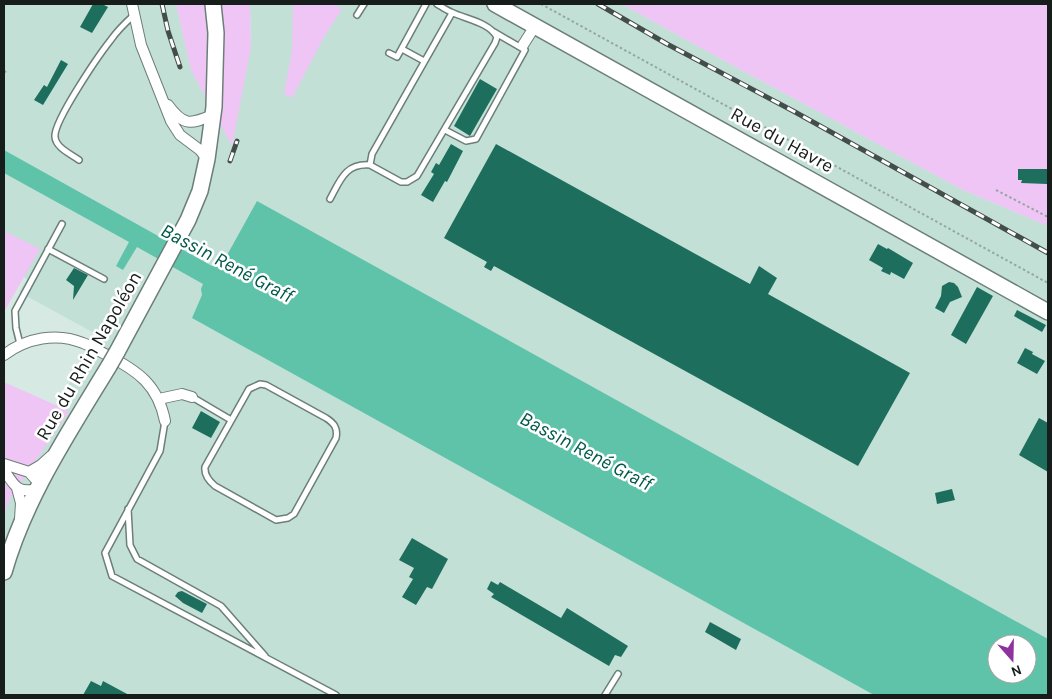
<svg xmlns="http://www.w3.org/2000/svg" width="1052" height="699" viewBox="0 0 1052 699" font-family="Karla,sans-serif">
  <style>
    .built { fill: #c3e0d7; fill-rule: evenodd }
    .green { fill: #efc5f5 }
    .water { fill: #5fc3aa; fill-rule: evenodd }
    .building { fill: #1e6e5d }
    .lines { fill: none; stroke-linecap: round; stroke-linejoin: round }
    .service-casing { stroke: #6c7e79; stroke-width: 8 }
    .minor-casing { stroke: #6c7e79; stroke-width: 12 }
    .secondary-casing { stroke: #6c7e79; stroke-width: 18 }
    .path { stroke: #96a6a0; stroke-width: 2; stroke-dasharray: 2.5 2.5; stroke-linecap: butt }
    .service { stroke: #fff; stroke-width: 5 }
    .minor { stroke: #fff; stroke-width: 10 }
    .secondary { stroke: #fff; stroke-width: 15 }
    .rail-casing { stroke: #434d4a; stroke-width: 5 }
    .rail { stroke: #fff; stroke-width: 3; stroke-dasharray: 9; stroke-linecap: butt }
    .secondary-bridge-casing { stroke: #6c7e79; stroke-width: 18; stroke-linecap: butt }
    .secondary-bridge { stroke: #fff; stroke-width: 15 }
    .labels { text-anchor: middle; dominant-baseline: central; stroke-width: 5; stroke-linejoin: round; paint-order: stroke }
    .street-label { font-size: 19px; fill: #161d1b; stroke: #fff }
    .water-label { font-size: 20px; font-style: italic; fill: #005948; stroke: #fff }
  </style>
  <rect width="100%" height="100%" fill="#d6eae3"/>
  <path class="built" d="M4,4h172l15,66 60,-23 -1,-43h372l79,44 260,141 87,37v469h-1044v-178l4,-15 21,-46 67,-122 -77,-42 8,-13 -23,-14zM997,644h30v30h-30z"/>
  <path class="green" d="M176,4h74l1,43 -19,99 -41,-76z
    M293,4h39l10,5 -18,28 -32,61 -8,-4 8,-44z
    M622,4h426v222l-87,-37 -260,-141z
    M4,231l36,18 -36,63z
    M4,382l65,29 -61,91 -4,15z"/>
  <path class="water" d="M4,150l208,116 3,-5 7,-1 4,-3 31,-56 791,438v56h-174l-682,-377 10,-23 -1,-6 2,-5 -66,-37 -14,23 -7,-4 13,-24 -125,-69zM997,644h30v30h-30z"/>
  <path class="building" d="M93,4h9l6,3 -16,26 -12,-6z
    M61,60l7,4 -25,41 -9,-5 10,-15 3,2z
    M480,79l17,10 -27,47 -16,-10z
    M451,144l12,7 -16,31 -2,-1 -12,21 -12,-7 13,-21 -3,-2 5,-9 3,2z
    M496,144l254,140 9,-18 18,12 -9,16 142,79 -52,93 -364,-200 -3,5 -7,-4 3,-5 -43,-24z
    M1018,169h29v15l-26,-1 1,-3h-4z
    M878,244l9,5 1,-1 25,15 -9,16 -13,-7 -1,3 -9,-4 2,-3 -14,-8z
    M74,268l14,7 -15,25 1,-14 -8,-6z
    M949,282l5,1 4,4 4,10 -12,5 -6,11 -9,-5 6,-12 1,-10z
    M977,287l16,9 -27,48 -15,-9z
    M1017,310l29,15 -4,7 -28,-16z
    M1025,348l8,4 -1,2 13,7 -8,13 -20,-11z
    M201,411l19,11 -9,16 -19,-10z
    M1039,418l9,5v49l-29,-17z
    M952,489l3,11 -18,4 -2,-11z
    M412,538l36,21 -16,30 -5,-2 -11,18 -14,-8 11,-18 -4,-2 5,-9 -15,-8z
    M491,581l7,4 2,-3 61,36 6,-10 61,38 -7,11 -6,-2 -6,11 -118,-69 3,-3 -7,-5z
    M182,591l25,13 -5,9 -19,-10 -8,-7 3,-4z
    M710,622l31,17 -5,11 -31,-18z
    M91,681l10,5 2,-5 26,14h-46z"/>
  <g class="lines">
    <g class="service-casing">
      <path id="service" d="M357,15l7,-11
        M402,49l22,12
        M389,53l8,4 29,-53
        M445,130l21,11 10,-2 49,-89 -31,-18
        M79,160c-8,-6 -23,-12 -24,-23 -2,-15 44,-82 55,-96 7,-10 15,-18 24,-26
        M370,165l2,-11 80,-141
        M330,199c10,-18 15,-36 40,-34l31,17h6l10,-6 78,-133 2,-6c-8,-15 -32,-18 -46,-25 -5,-2 -9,-5 -14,-8
        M48,249l56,30
        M20,344l-4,-16 -1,-17 47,-87
        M260,384l6,1 60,33c8,5 12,10 10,20l-42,76 -6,4 -12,2 -61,-34c-6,-5 -11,-11 -10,-19l44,-78z
        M192,397l39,23
        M165,421l-5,30 -55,102 7,23 224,119
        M128,509l2,36 7,14 84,47 44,50
        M605,695l13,-21"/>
    </g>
    <g class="minor-casing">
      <path id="minor" d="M132,4l9,41 30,76 9,14 20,15 7,9
        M523,45l12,-19
        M168,105c16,22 23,19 45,10
        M4,355c22,-17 53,-23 79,-12 8,3 16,8 24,12 31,16 51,30 58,66
        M159,399l23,-5 10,3
        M4,464l25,8 11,12
        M4,470c10,15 13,24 33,19
        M29,472l12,-7 10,-9
        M17,488l4,15 -1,16"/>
    </g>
    <g class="secondary-casing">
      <path id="secondary" d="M495,4l553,308
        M117,352l71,-132 12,-29 7,-32 7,-52 2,-74 -3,-29
        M4,572c21,-74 65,-140 105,-206"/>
    </g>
    <path class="path" d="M541,4l507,279
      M4,71l4,2
      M996,190l52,27"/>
    <use href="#service" class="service"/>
    <use href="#minor" class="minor"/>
    <use href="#secondary" class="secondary"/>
    <g class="rail-casing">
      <path id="rail" d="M162,4l6,27 12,36
        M598,4l69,40 128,68 253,141
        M230,161l7,-20"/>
    </g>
    <use href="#rail" class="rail"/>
    <g class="secondary-bridge-casing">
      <path id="secondary-bridge" d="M109,366l8,-14"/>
    </g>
    <use href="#secondary-bridge" class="secondary-bridge"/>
  </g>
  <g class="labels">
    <g class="street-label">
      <text transform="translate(782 140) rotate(29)">Rue du Havre</text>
      <text transform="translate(89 356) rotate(-60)">Rue du Rhin Napoléon</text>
    </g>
    <g class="water-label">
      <text transform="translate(227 263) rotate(28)">Bassin René Graff</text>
      <text transform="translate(586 451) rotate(28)">Bassin René Graff</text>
    </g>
  </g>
  <rect width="1052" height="699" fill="none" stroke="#161d1b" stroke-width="10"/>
  <g transform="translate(1012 659) rotate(160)"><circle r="24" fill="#ffffff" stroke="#a2a5a4"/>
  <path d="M0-4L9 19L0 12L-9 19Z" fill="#8e329d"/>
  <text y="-8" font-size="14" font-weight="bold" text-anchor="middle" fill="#161d1b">N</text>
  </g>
</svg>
